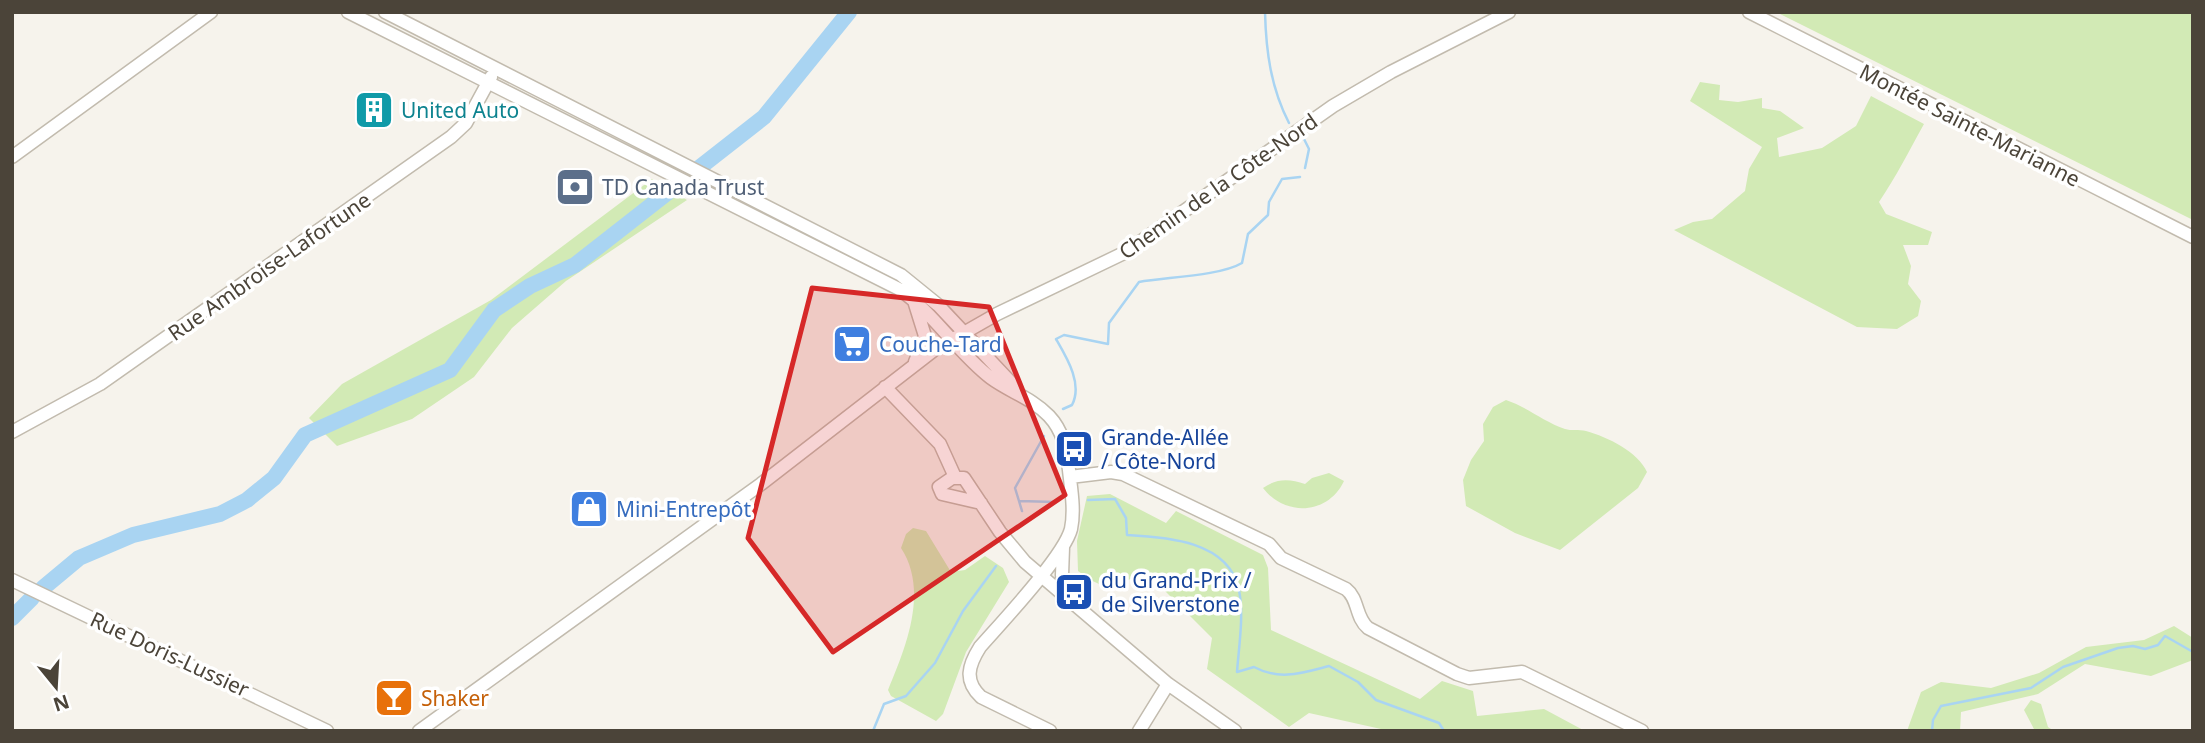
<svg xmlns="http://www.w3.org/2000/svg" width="2205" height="743" viewBox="0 0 2205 743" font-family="'Noto Sans',sans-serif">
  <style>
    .green { fill: #d2eab5 }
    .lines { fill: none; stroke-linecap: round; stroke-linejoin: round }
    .stream { stroke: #a9d4f2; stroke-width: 2.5 }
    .river { stroke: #a9d4f2; stroke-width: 16 }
    .minor-casing { stroke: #c2bbae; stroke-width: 15 }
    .minor { stroke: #fff; stroke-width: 12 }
    .marked { fill: #d62828; fill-opacity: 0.2; stroke: #d62828; stroke-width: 5; stroke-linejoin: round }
    .labels { text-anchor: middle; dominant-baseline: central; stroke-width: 7; stroke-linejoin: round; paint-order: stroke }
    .culture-label { font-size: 21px; fill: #0d838f; stroke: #fff; text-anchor: start }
    .street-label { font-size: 21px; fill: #4b4439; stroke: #fff }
    .service-label { font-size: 21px; fill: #4e5e75; stroke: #fff; text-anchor: start }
    .shop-label { font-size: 21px; fill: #366cbe; stroke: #fff; text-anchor: start }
    .transit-label { font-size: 21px; fill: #164399; stroke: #fff; text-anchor: start }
    .food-label { font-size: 21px; fill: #c56008; stroke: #fff; text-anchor: start }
  </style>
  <rect width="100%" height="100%" fill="#f6f3ec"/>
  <path class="green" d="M1776,12h417v208z
    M1700,82l20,3 -1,15 19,2 24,-4v10l18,3 24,17 -27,10 2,19 43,-9 34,-22 15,-30 53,28c-15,27 -28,53 -45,78l7,12 46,18 -4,13h-25l8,21 -3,18 13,17 -3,15 -21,13 -40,-2 -183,-97 19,-8 19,-3 33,-28 4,-22 13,-22 -72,-46z
    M652,179l35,21 -121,81 -54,47 -38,49 -62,42 -75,27 -28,-28 33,-34 149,-84z
    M1506,400c21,7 38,22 59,29 6,2 14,0 21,2 22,6 52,21 61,41l-9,16 -78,62 -45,-17 -49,-27 -3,-26 8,-20 13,-19 -1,-17 10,-17z
    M1329,473l15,8c-16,34 -59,36 -81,7 14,-10 27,-9 42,-4l7,-6z
    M1110,494l56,29 10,-12 87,44 5,13 3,62 149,69 22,-18 31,10 4,25 67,-7 41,22h-195l-81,-18 -20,14 -82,-58 5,-31 -61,-61c-31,-7 -27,29 -73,-6l-1,-30 10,-45z
    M913,528l13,3 25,41 14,-2 20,-14 18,12 6,14 -43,70 -23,62 -7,7 -45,-25 -3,-6c18,-43 41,-99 13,-142l5,-14z
    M2174,626l19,12v22l-42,16 -66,-12 -47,30 -77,18 -1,19h-53l14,-39 20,-10 50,6 48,-15 47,-26 58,-7z
    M2031,700l10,4 7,23 6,4h-19l-11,-21z"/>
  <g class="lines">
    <path class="stream" d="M1265,12c1,40 6,76 24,111
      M1303,137l6,12 -4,19
      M1063,409l9,-4c11,-21 -5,-47 -16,-66l8,-4 44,9 1,-21 30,-41c28,-5 81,-6 103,-19l6,-29 20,-19 1,-13 13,-23 18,-2
      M1044,436l-29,52 4,13 37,1
      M1088,500l27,-1 11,19 1,17c40,2 102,6 112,55 5,26 0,55 -2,82l17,-5c26,14 48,6 75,-1l29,16 18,18 63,23 5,8
      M1019,501l3,10
      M873,731l11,-27 22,-8 29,-33 28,-52 33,-45
      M1932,731l1,-11 8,-14 90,-18 32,-21 55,-19 15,-2 12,3 13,-4 7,-9 28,16"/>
    <path class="river" d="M43,588l36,-30 54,-23 87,-21 27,-14 27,-22 31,-43 145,-65 44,-60 36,-24 45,-21 189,-148 85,-105
      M12,618l20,-20"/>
    <g class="minor-casing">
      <path id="minor" d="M348,12l551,277c36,25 58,63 92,89 19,14 41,20 58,38 15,16 17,34 20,54 2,19 6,40 2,59 -7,27 -69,93 -91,118 -12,19 -16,34 1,50l69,34
        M385,12l516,263 37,30 78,83
        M1749,12l444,225
        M12,157l199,-145
        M915,362l10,-26 -10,-32
        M885,387l55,57 15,33
        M12,432l88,-48 351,-247 15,-14 25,-46
        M1070,477l41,-5 12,2 146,70 12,14 65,31c13,10 9,28 22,39l89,46 12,4 53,-6 120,59
        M981,503l-39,-9 -3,-7 13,-9h12l36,54 25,30 143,122 67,47
        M1063,547l-1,28 4,20
        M12,580l315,151
        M419,731l342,-247 173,-134 63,-36 129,-62 207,-146 58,-34 118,-60
        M1139,731l29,-47"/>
    </g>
    <use href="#minor" class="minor"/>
  </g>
  <path class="marked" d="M812,288l177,19 76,188 -232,157 -85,-114z"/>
  <defs>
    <g id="building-square" transform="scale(2.0125)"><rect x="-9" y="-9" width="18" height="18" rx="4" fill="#0f9aa8" stroke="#fff"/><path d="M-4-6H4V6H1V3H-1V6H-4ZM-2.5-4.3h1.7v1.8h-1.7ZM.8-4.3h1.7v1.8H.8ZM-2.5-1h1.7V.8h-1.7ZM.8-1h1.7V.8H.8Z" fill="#fff"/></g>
    <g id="bank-square" transform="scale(2.0125)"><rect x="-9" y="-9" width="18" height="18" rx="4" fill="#5c6f8a" stroke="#fff"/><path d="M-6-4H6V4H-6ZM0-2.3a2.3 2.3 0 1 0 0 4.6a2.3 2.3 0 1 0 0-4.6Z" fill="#fff"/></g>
    <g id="supermarket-square" transform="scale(2.0125)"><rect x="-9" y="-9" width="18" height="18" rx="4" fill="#3f7fe0" stroke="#fff"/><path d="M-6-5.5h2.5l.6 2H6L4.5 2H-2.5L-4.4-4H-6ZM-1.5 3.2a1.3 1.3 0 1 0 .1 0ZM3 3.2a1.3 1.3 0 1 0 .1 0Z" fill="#fff"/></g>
    <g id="bus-square" transform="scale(2.0125)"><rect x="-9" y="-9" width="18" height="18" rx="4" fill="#1a4fb4" stroke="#fff"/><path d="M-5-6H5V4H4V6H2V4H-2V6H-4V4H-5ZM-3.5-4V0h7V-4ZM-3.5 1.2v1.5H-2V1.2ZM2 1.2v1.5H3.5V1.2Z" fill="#fff"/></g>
    <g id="shop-square" transform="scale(2.0125)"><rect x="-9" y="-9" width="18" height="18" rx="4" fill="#3f7fe0" stroke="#fff"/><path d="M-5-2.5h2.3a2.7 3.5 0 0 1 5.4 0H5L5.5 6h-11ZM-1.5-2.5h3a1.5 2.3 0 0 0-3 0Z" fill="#fff"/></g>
    <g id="bar-square" transform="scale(2.0125)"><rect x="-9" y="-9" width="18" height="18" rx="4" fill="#e8710a" stroke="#fff"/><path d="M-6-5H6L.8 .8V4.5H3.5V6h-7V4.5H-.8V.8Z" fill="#fff"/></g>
  </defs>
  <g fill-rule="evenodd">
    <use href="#building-square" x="374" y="110"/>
    <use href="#bank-square" x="575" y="187"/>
    <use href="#supermarket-square" x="852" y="344"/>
    <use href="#bus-square" x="1074" y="449"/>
    <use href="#shop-square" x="589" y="509"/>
    <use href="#bus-square" x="1074" y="592"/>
    <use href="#bar-square" x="394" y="698"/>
  </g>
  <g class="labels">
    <g class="culture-label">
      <text x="401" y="110">United Auto</text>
    </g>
    <g class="street-label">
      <text transform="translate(1970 125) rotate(27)">Montée Sainte-Marianne</text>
      <text transform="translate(1218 186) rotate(-35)">Chemin de la Côte-Nord</text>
      <text transform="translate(269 266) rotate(-35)">Rue Ambroise-Lafortune</text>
      <text transform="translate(170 654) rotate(25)">Rue Doris-Lussier</text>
    </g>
    <g class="service-label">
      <text x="602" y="187">TD Canada Trust</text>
    </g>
    <g class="shop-label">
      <text x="879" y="344">Couche-Tard</text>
      <text x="616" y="509">Mini-Entrepôt</text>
    </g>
    <g class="transit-label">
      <text x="1101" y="437">Grande-Allée<tspan x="1101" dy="24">/ Côte-Nord</tspan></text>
      <text x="1101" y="580">du Grand-Prix /<tspan x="1101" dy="24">de Silverstone</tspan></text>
    </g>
    <g class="food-label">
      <text x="421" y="698">Shaker</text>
    </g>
  </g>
  <rect width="2205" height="743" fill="none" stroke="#4b4439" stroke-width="28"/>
  <g transform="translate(56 687) rotate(162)" stroke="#ffffff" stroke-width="5" paint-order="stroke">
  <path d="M0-5L12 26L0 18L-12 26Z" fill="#4b4439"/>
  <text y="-10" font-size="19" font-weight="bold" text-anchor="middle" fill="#4b4439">N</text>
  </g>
</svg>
